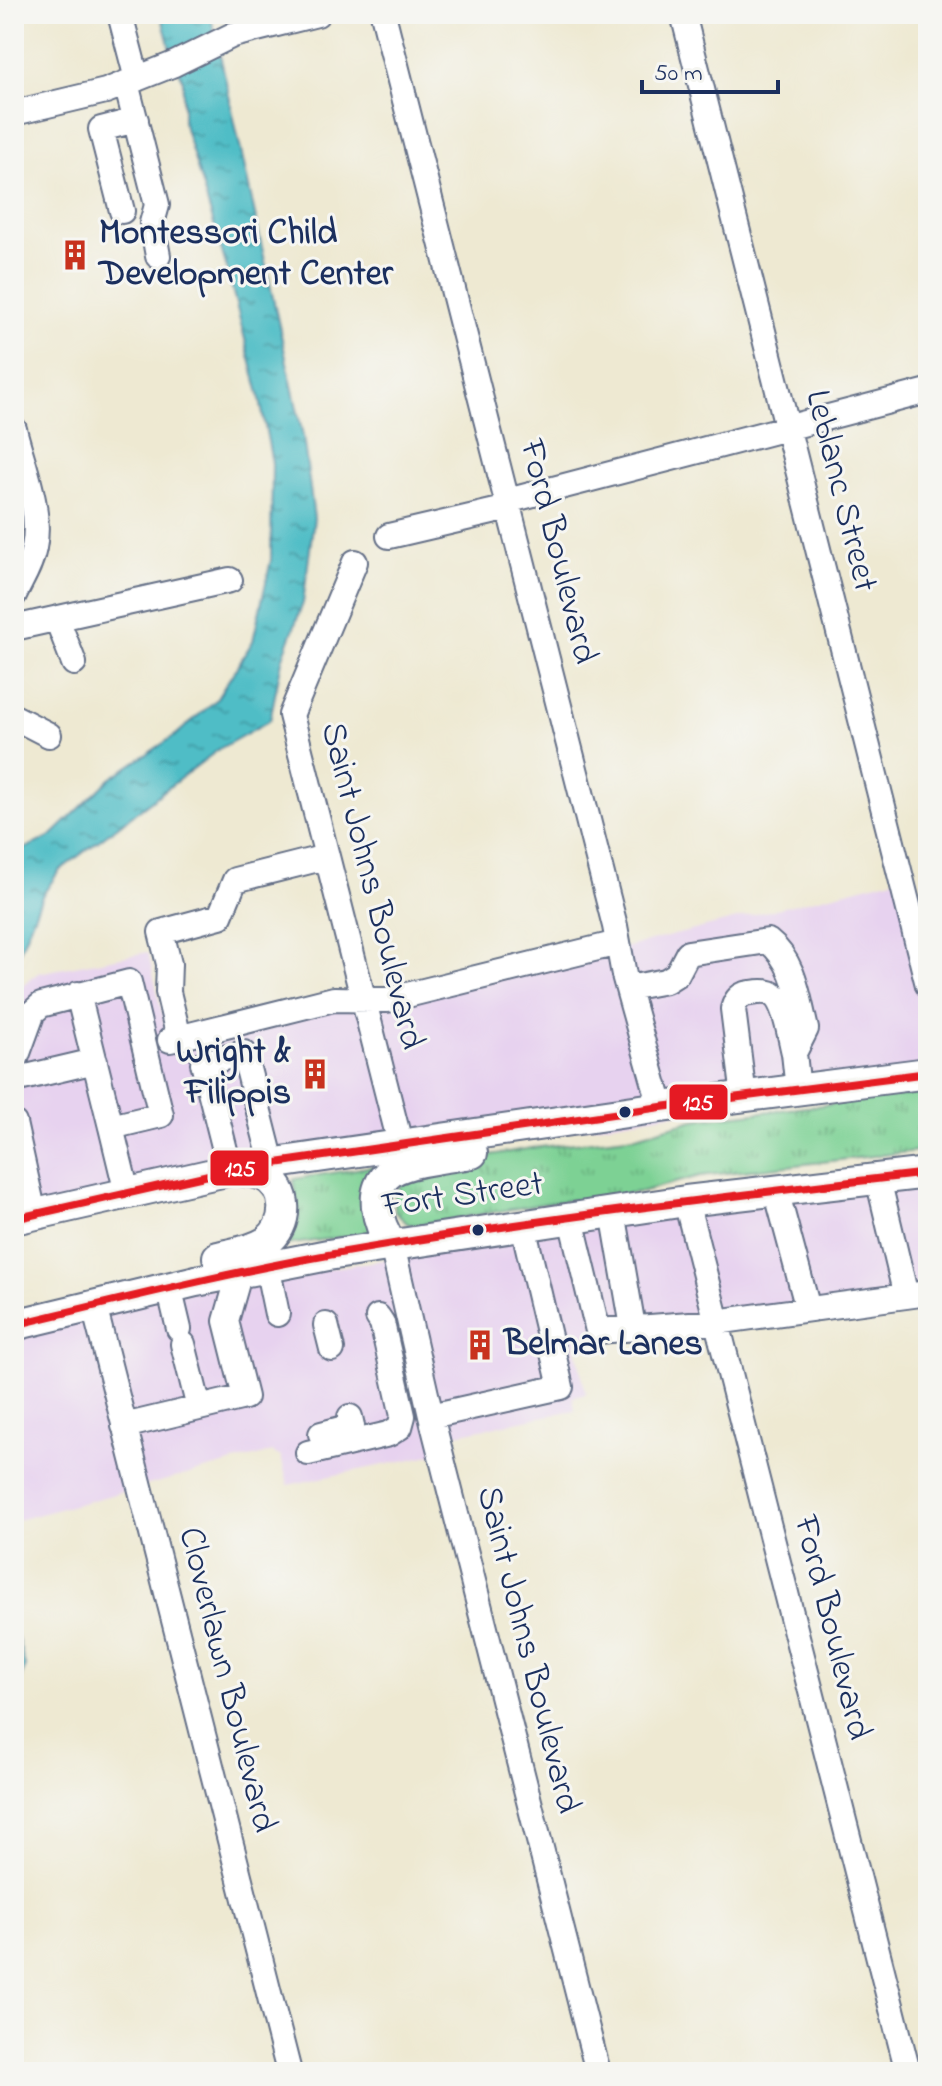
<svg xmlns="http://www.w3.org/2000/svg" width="942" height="2086" viewBox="0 0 942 2086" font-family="'Indie Flower',sans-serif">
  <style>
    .built { fill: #e7d2ef }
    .grass { fill: url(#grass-tufts); stroke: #4c8079; stroke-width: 2 }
    .water { fill: url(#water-ripples); stroke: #357692; stroke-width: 2 }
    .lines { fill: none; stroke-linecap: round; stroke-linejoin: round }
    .minor-casing { stroke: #657087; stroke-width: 28 }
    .major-casing { stroke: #657087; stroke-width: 34 }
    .minor { stroke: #fff; stroke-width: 24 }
    .major { stroke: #fff; stroke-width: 30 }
    .bus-1-casing { stroke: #f6f6f2; stroke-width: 14 }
    .bus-1 { stroke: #e51a23; stroke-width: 8 }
    .bus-dot { fill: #1b2f5e; stroke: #f6f6f2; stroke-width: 3 }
    .labels { text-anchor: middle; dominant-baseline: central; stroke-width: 6; stroke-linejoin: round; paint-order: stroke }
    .poi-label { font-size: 36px; font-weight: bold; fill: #1b2f5e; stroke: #f6f6f2; text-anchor: start }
    .street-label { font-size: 36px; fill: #1b2f5e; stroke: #f6f6f2 }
    .line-badge { stroke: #f6f6f2; stroke-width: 3 }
    .badge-label { font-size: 22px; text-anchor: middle; font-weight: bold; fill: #fff }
  </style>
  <defs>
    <pattern id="grass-tufts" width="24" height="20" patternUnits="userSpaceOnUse" patternTransform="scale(2)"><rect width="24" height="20" fill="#7dd194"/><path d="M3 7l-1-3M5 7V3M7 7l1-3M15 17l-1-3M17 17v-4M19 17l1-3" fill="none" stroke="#66aa7c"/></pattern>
    <pattern id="water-ripples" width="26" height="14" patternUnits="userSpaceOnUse" patternTransform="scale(2)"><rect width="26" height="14" fill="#4fbdc6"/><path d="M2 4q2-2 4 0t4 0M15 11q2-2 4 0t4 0" fill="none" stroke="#419aa4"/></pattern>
  </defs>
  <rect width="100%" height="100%" fill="#f6f6f2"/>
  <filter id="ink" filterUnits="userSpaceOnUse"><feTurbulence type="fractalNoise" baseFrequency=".0125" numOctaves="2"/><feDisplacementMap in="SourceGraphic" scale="16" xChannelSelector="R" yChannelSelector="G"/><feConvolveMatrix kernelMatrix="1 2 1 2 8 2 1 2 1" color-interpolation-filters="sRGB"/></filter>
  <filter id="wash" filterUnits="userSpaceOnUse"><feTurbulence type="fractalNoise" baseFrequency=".006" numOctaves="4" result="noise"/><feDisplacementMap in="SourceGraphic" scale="32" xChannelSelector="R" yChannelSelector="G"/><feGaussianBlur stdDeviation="1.8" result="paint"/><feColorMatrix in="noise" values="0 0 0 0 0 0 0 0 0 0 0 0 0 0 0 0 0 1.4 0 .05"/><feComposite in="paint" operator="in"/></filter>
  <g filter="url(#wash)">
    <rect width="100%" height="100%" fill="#eee9d2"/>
    <path class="built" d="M901,877l27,74v122l-914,146v-226l24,-20 110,-21 20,87 452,-90z
      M928,1173v120l-290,44 -63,7 11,50 -13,3 2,13 -138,28 3,15 -152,32 -7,-28 -9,-5 -258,69v-196l80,-19z"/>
    <path class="grass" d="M928,1093v54l-11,4 -217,25 -60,16 -86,10 -137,23 -9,-1 -13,-12v-18l8,-11 22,-17 107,-18 104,-12 58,-16z
      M375,1166l-4,67 -85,12c22,-28 9,-38 8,-66z"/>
    <path class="water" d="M161,14h49l13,54 80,368 11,82 -11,85 -21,57 -12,60 -51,29 -160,122 -17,25 -28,69v-103l5,-11 31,-14 60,-58 67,-45 39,-34 37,-59 18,-81 1,-97 -13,-69 -33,-129 -43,-144v-41l-13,-32z
      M14,1625l11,41 -11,32z"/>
  </g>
  <g filter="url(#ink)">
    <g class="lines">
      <g class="minor-casing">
        <path id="minor" d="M120,14l17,65
          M383,14l232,912 9,49 37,132
          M683,14l245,971
          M126,83l31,122 -5,18 6,33
          M14,113l92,-22 68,-27 59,-29 84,-21
          M122,211l-21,-82 35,-9
          M14,429c9,37 28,80 20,119 -3,17 -13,32 -20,47
          M507,501l421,-110
          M389,536l120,-28
          M355,562l-64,153 109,428
          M57,619l17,44
          M14,628l216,-48
          M14,717l35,18
          M628,988l38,-7 11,-7 11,-21 80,-12c27,21 30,56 38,88l-12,24 4,37
          M78,994l33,133
          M179,1038l-11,-46 1,-28 -8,-32 59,-16 15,-36 91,-23
          M170,1040l164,-41 53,1 231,-57
          M14,1064l19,-52 8,-7 88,-23 32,133 -50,12 16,66
          M14,1080l81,-19
          M744,1097l-11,-88c3,-10 7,-15 18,-16 6,-1 14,-2 19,0 15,6 20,45 24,60
          M14,1123l20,91
          M230,1170l-27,-107 41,-10 28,110
          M878,1179l28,117
          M776,1190l32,119
          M686,1201l222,871
          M613,1212l20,115
          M571,1219l27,112 118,-9 212,-29
          M392,1245l39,171 167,656
          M267,1266l10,48
          M169,1287l10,42
          M94,1306l195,766
          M326,1325l6,24
          M183,1344l16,64
          M431,1416l130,-29 -38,-161
          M124,1426l121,-29 -19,-76 14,-49
          M321,1434l31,-8 -2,-9
          M308,1453l81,-19 11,-7 3,-11 -21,-93 -4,-6"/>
      </g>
      <g class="major-casing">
        <path id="major" d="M14,1219l221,-50 426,-62 267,-34
          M392,1245c-14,-20 -26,-57 0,-74 19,-11 58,-14 80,-18
          M218,1257c16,-4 34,-6 48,-15 23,-16 24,-54 -3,-67 -8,-3 -17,-4 -24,-5
          M14,1325l182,-44 132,-26 358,-54 242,-28"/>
      </g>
      <use href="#minor" class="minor"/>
      <use href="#major" class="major"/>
      <g class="bus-1-casing">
        <path id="bus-1" d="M14,1219l221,-50 426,-62 267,-34
          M14,1325c104,-25 208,-51 314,-70 198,-35 399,-59 600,-82"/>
      </g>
      <use href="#bus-1" class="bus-1"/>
    </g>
  </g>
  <defs>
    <g id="building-bare" transform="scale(2.4)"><path d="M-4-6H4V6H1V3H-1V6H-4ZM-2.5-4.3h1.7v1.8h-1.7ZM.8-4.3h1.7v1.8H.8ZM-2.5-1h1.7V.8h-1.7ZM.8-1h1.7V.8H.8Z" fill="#c8321e" stroke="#f6f6f2" stroke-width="2.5" paint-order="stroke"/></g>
  </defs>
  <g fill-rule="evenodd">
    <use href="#building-bare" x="75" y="255"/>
    <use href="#building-bare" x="315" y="1074"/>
    <use href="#building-bare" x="480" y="1345"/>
  </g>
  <g class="bus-dot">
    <circle cx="625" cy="1112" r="7"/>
    <circle cx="478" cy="1230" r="7"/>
  </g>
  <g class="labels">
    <g class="poi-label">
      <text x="99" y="234">Montessori Child<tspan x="99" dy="41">Development Center</tspan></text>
      <text x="291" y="1053" text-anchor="end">Wright &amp;<tspan x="291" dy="41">Filippis</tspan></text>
      <text x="504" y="1345">Belmar Lanes</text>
    </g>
    <g class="street-label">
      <text transform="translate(840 491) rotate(76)">Leblanc Street</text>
      <text transform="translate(557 552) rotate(76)">Ford Boulevard</text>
      <text transform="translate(371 886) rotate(76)">Saint Johns Boulevard</text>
      <text transform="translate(463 1196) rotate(-8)">Fort Street</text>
      <text transform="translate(831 1628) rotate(76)">Ford Boulevard</text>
      <text transform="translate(527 1650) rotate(76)">Saint Johns Boulevard</text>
      <text transform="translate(226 1680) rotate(76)">Cloverlawn Boulevard</text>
    </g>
  </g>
  <g class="line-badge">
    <rect x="668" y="1083" width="61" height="38" rx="8" fill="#e51a23"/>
    <rect x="209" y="1149" width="61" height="38" rx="8" fill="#e51a23"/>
  </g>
  <g class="badge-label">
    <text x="698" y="1110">125</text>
    <text x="240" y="1176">125</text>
  </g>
  <rect width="942" height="2086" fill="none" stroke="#f6f6f2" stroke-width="48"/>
  <path d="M642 80v12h136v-12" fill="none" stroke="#1b2f5e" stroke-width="4"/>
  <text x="654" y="80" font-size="24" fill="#1b2f5e" stroke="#f6f6f2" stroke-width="6" paint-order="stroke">50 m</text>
</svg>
